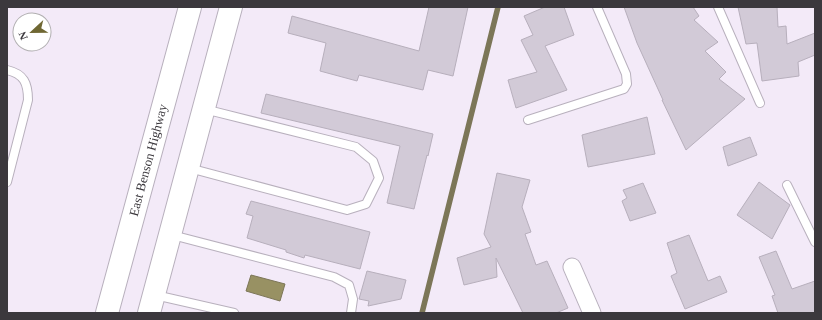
<svg xmlns="http://www.w3.org/2000/svg" width="822" height="320" viewBox="0 0 822 320" font-family="'Times New Roman',serif">
  <style>
    .water { fill: #989163; stroke: #7c7658 }
    .lines { fill: none; stroke-linecap: round; stroke-linejoin: round }
    .stream { stroke: #7c7658; stroke-width: 5.5 }
    .building { fill: #d2cad7; stroke: #b7afbc }
    .service-casing { stroke: #b8b0bd; stroke-width: 10 }
    .minor-casing { stroke: #b8b0bd; stroke-width: 19 }
    .secondary-casing { stroke: #b8b0bd; stroke-width: 24 }
    .service { stroke: #fff; stroke-width: 8 }
    .minor { stroke: #fff; stroke-width: 17 }
    .secondary { stroke: #fff; stroke-width: 22 }
    .labels { text-anchor: middle; dominant-baseline: central; stroke-width: 4; stroke-linejoin: round; paint-order: stroke }
    .street-label { font-size: 13px; fill: #3b383d; stroke: #fff }
  </style>
  <rect width="100%" height="100%" fill="#f3eaf8"/>
  <path class="water" d="M251,275l34,9 -5,17 -34,-10z"/>
  <g class="lines">
    <path class="stream" d="M422,313l76,-306"/>
  </g>
  <path class="building" d="M429,7h39l-15,69 -25,-6 -5,20 -64,-15 -2,6 -37,-10 6,-28 -38,-10 4,-17 127,35z
    M545,7h19l10,28 -29,11 22,44 -51,18 -8,-28 29,-8 -16,-32 12,-5 -9,-19z
    M624,7h69l6,9 -5,4 24,22 -13,9 21,21 -7,7 26,20 -59,51 -24,-50h1l-26,-57z
    M738,7h39l1,20 8,-1 1,18 28,-11v22l-17,7 1,14 -37,5 -5,-38 -11,1z
    M266,94l167,40 -5,22 -1,-1 -13,54 -27,-6 13,-57 -139,-33z
    M647,117l8,37 -67,13 -6,-32z
    M750,137l7,18 -29,11 -5,-19z
    M497,173l33,7 -8,27 9,25 -6,2 11,31 11,-4 21,47 -12,5h-33l-27,-55 1,19 -33,8 -7,-27 34,-11 -7,-13z
    M759,182l31,23 -18,34 -35,-24z
    M643,183l13,30 -26,8 -8,-20 5,-3 -4,-8z
    M251,201l119,31 -10,37 -55,-14 -1,3 -18,-6v-2l-39,-12 6,-22 -7,-2z
    M689,235l19,46 12,-5 7,16 -42,17 -14,-33 6,-3 -10,-30z
    M776,251l16,38 23,-8v32h-37l-6,-17 3,-1 -16,-38z
    M367,271l39,9 -5,19 -33,7 1,-5 -10,-2z"/>
  <g class="lines">
    <g class="service-casing">
      <path id="service" d="M718,7l42,96
        M7,70c17,4 21,13 21,30l-21,82
        M528,120l96,-31 3,-5 -1,-10 -29,-67
        M189,168l158,42 19,-6 13,-26 -6,-17 -17,-14 -152,-38
        M787,185l28,57
        M172,235l162,42 15,8 4,14 -2,14
        M155,295l79,18"/>
    </g>
    <g class="minor-casing">
      <path id="minor" d="M572,267l20,46"/>
    </g>
    <g class="secondary-casing">
      <path id="secondary" d="M107,313l83,-306
        M149,313l82,-306"/>
    </g>
    <use href="#service" class="service"/>
    <use href="#minor" class="minor"/>
    <use href="#secondary" class="secondary"/>
  </g>
  <g class="labels">
    <g class="street-label">
      <text transform="translate(148 160) rotate(-75)">East Benson Highway</text>
    </g>
  </g>
  <rect width="822" height="320" fill="none" stroke="#3b383d" stroke-width="16"/>
  <g transform="translate(32 32) rotate(248)"><circle r="19" fill="#ffffff" stroke="#b1afb1"/>
  <path d="M0-3L7 15L0 10L-7 15Z" fill="#6f6733"/>
  <text y="-6" font-size="11" font-weight="bold" text-anchor="middle" fill="#3b383d">N</text>
  </g>
</svg>
